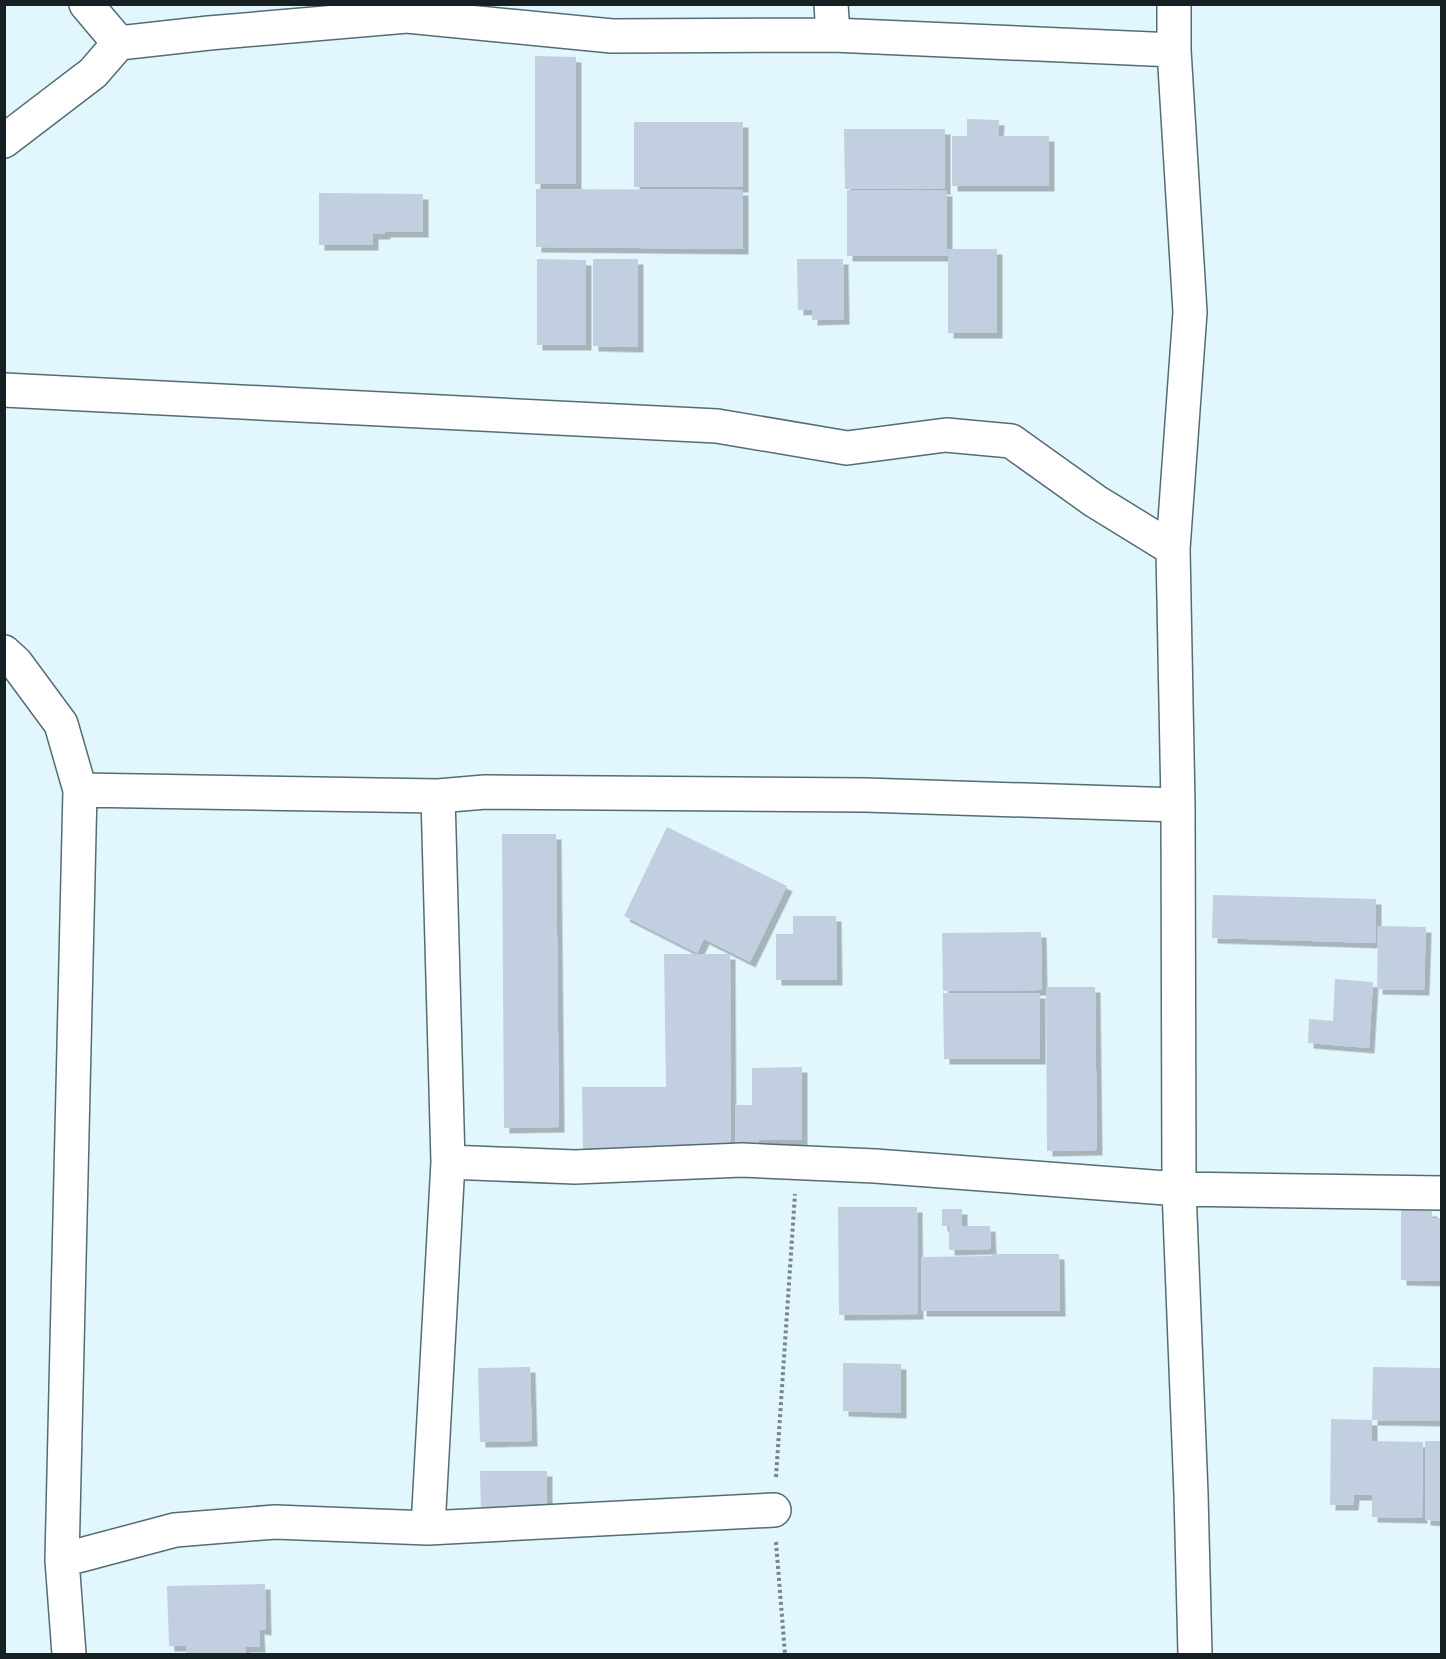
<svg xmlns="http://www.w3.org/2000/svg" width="1446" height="1659" viewBox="0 0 1446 1659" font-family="'Space Grotesk',sans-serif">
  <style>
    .building { fill: #c1cfe1; filter: url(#shadow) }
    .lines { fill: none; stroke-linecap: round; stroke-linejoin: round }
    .minor-casing { stroke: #556c74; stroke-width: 36 }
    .path { stroke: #77868c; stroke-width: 4; stroke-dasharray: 3 3; stroke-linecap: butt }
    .minor { stroke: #fff; stroke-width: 33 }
  </style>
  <defs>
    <filter id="shadow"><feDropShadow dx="5.5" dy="5.5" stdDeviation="0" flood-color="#0004"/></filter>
  </defs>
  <rect width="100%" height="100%" fill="#e2f6fe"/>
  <path class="building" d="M535,56l41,1v127h-41z
    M967,119l32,1 -1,16h51v50h-97v-50h15z
    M634,122h109v65h-109z
    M844,129h101v60h-100z
    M536,189l207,1v59l-207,-2z
    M847,190l100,1v58h50v84h-49v-77h-101z
    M319,193l104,1v38h-38v2h-12v11h-54z
    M537,259l49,1v85h-49z
    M593,259h45v88l-45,-1z
    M797,259h46l1,60 -32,1v-11l-14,1z
    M667,827l120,59 -37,76 -46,-23 -7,14 -73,-37z
    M502,834h54l3,293 -55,1z
    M1213,895l163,4v44l-164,-5z
    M793,916h43l1,64h-61v-46h17z
    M1378,926l48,1 -2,63 -47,-1z
    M1041,932l1,58 -99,1 -1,-58z
    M664,954h66l1,194 -148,1 -1,-62h84z
    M1335,979l38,3 -4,66 -61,-5 1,-24 24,2z
    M1046,987h49l2,163 -50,1z
    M943,993h97v66h-96z
    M802,1067v73h-43v9h-24v-44h17v-37z
    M838,1207h79l1,107 -79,1z
    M942,1209h20v17h28l1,23 -42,1v-24h-7z
    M1401,1210l31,1v7h10v63l-41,-1z
    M992,1254h67l1,57h-139v-54l71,-1z
    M843,1363l58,1v49l-58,-2z
    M530,1367l2,74 -52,1 -2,-74z
    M1373,1367l69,1v53l-70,-1z
    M1331,1419l41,1v21l51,1 -1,76 -50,-1v-22h-18l-1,10h-23z
    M1425,1441h17v80l-17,-1z
    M480,1471h67v41h-66z
    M265,1584l1,46 -7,-1 1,18h-15l1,7h-60v-8h-17l-2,-60z"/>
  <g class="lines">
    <g class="minor-casing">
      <path id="minor" d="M86,4l33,39
        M831,4l2,31
        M1174,4v46l16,262 -17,237 5,256 1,384 12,305 4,160
        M4,141l89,-68 26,-30 90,-10 198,-17 205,20 221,-1 341,15
        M4,390l713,36 130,22 99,-13 65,6 84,60 78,48
        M4,652l12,11 45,61 19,66 -18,770
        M80,790l358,6 47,-4 380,3 313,10
        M438,796l10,366 127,5 167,-7 133,6 304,23 263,4
        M428,1528l20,-366
        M69,1654l-7,-94 113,-30 100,-8 153,6 346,-18"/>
    </g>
    <path class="path" d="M776,1477l19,-283
      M776,1542l9,112"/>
    <use href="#minor" class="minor"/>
  </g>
  <rect width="1446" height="1659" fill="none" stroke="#162023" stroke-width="12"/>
</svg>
